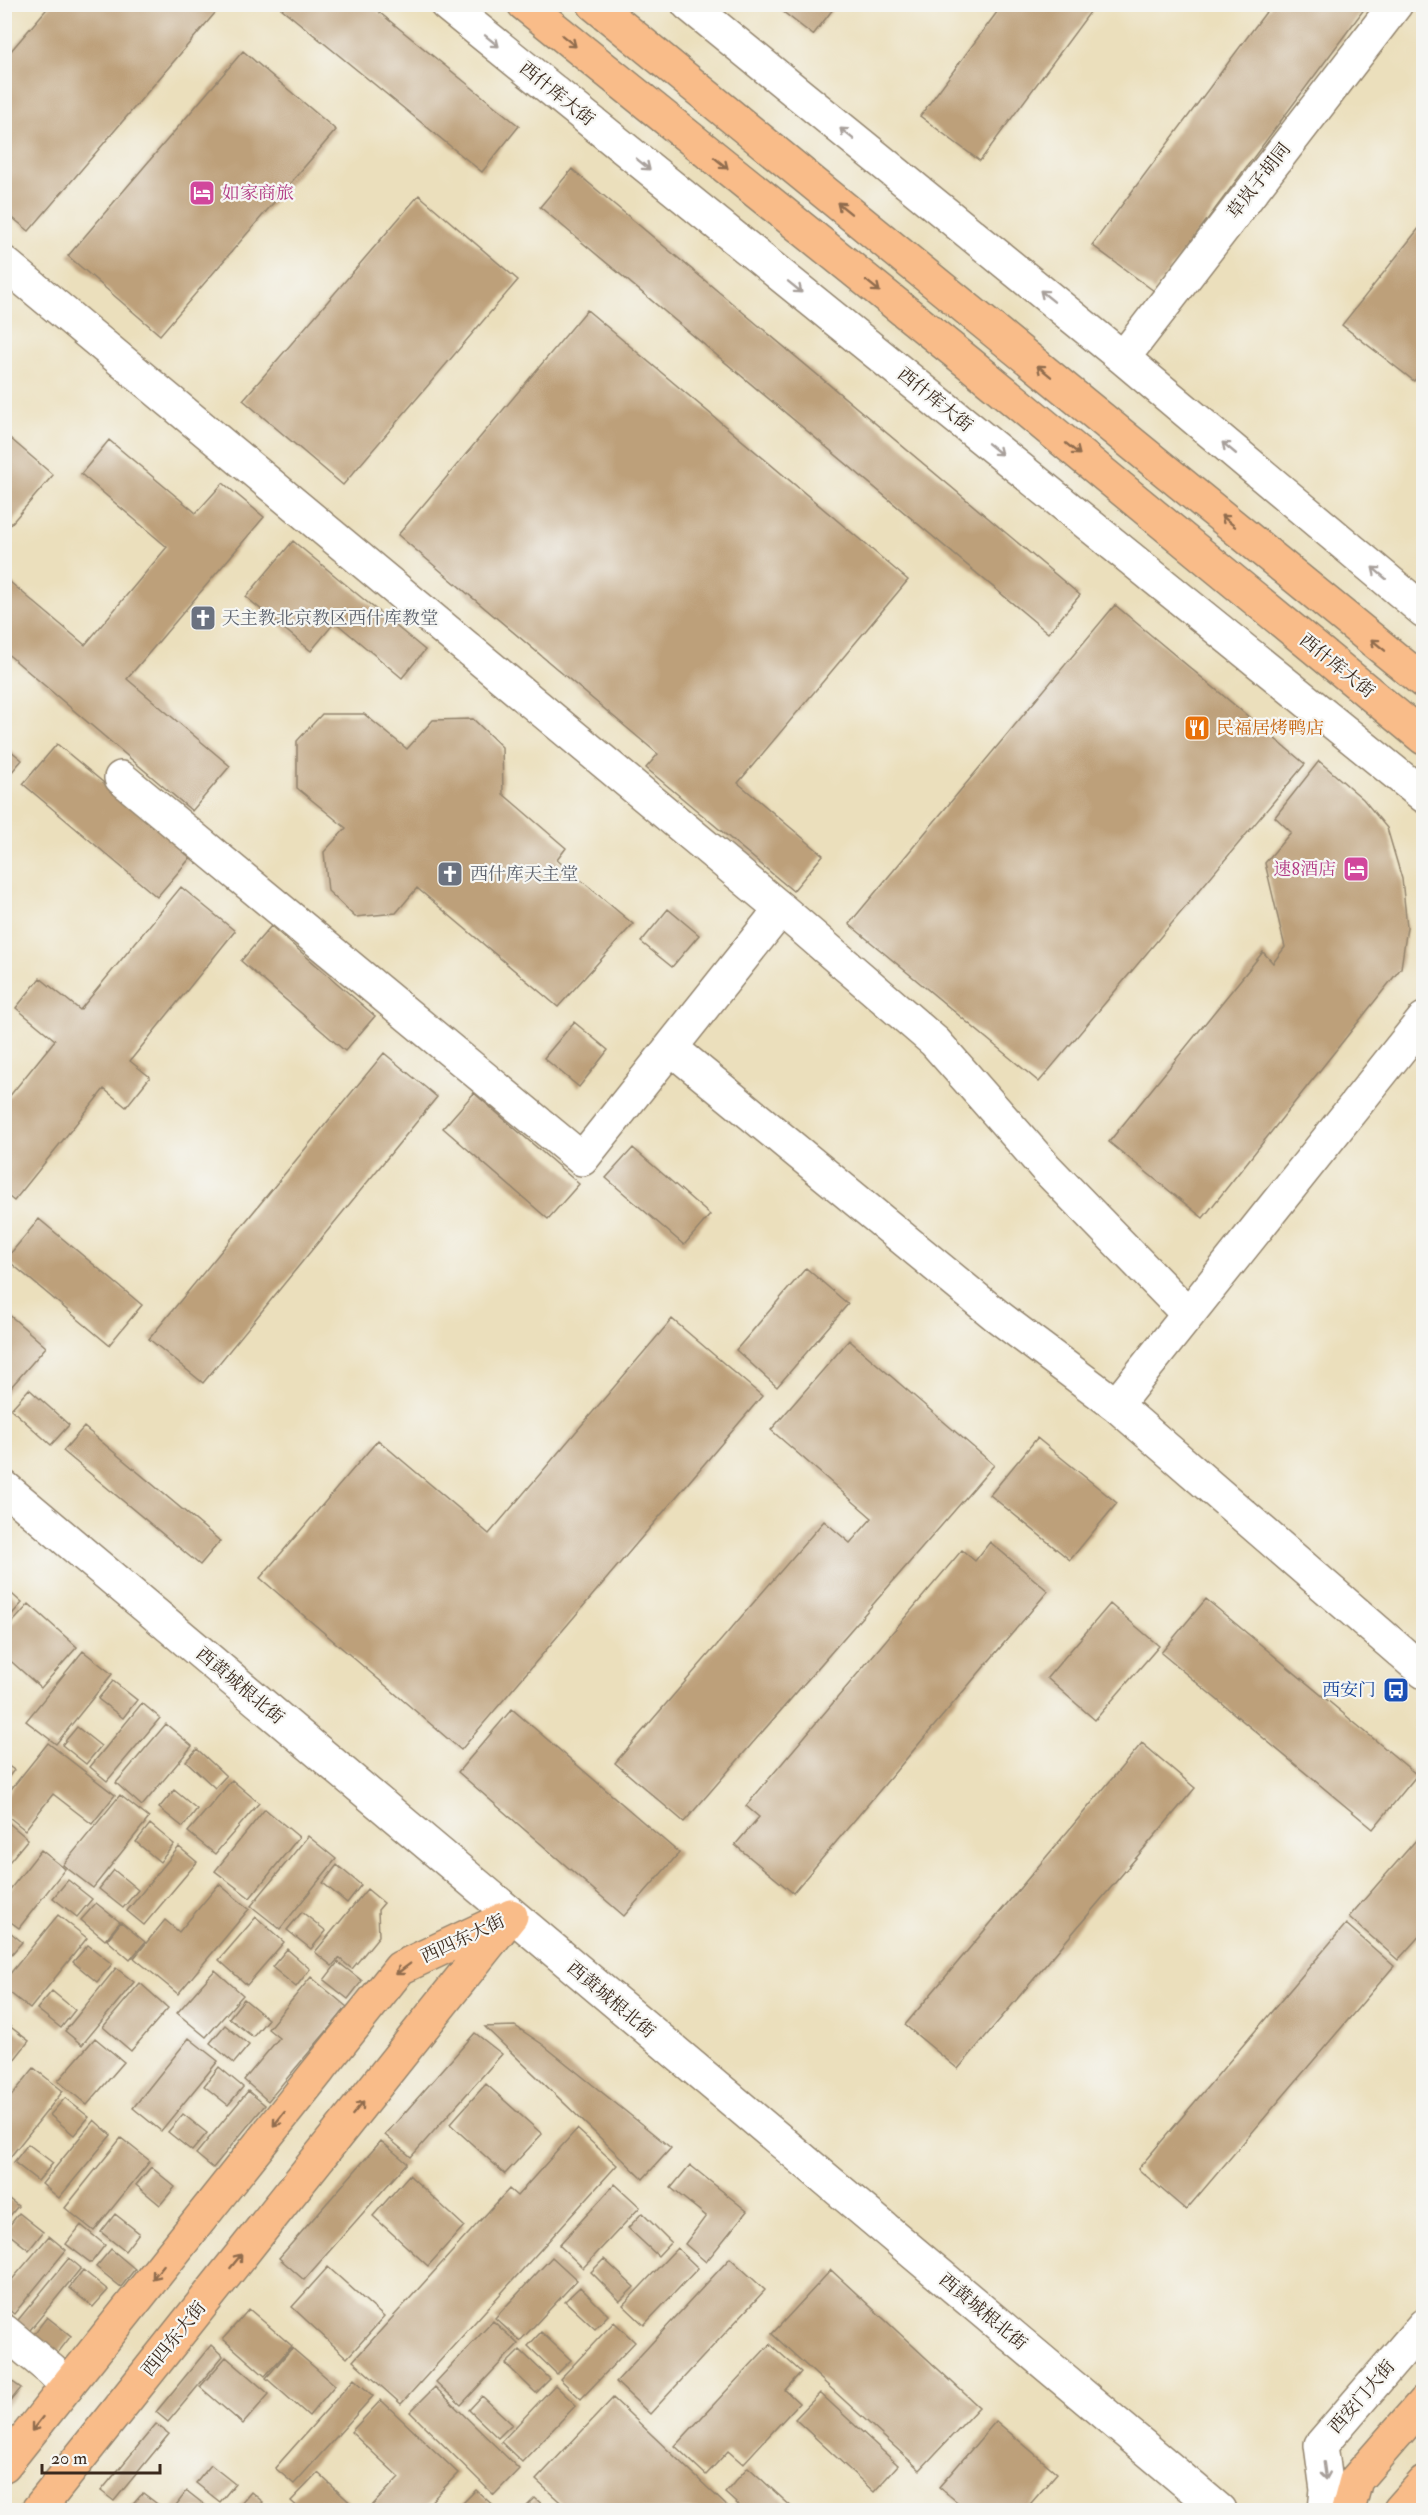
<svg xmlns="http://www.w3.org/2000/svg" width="1428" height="2515" viewBox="0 0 1428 2515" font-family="'IM FELL Double Pica','Noto Serif SC',serif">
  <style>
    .building { fill: #bda07a }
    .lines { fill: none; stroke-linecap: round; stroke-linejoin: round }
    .minor-casing { stroke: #93846d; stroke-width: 36 }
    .major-casing { stroke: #93846d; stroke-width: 36 }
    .minor { stroke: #fff; stroke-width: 33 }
    .major { stroke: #f9bc89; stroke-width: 33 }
    .oneway { stroke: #a79f9a }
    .oneway2 { stroke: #906c4e }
    .labels { text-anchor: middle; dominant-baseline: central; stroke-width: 4.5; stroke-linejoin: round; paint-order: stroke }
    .street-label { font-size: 18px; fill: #3b2a1e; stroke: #f6f6f2 }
    .hotel-label { font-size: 18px; fill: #b23c85; stroke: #f6f6f2; text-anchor: start }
    .worship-label { font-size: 18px; fill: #5b616d; stroke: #f6f6f2; text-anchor: start }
    .food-label { font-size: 18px; fill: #c56008; stroke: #f6f6f2; text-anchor: start }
    .transit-label { font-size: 18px; fill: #164399; stroke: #f6f6f2; text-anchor: end }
  </style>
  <rect width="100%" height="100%" fill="#f6f6f2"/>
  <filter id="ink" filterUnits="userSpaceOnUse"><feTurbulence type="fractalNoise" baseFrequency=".0167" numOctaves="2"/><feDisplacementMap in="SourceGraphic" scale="12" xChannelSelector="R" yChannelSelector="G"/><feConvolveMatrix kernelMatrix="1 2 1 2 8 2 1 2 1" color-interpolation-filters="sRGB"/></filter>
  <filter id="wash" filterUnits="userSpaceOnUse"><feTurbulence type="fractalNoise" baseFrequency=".008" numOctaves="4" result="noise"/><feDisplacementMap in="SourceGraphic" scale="24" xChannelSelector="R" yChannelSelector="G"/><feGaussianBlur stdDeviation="1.35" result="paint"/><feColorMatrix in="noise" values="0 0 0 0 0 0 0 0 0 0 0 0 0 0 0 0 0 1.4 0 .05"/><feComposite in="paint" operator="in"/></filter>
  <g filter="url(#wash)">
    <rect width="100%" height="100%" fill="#ebdfbc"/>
    <g id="blocks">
      <path class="building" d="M51,4h154l10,9 -186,218 -25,-20v-152z
        M276,4h93l150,122 -37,46z
        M773,4h64l-24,31z
        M1003,4h93l-116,157 -60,-45z
        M1272,4h96l-214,287 -62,-46z
        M243,51l93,79 -176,205 -92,-79z
        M572,169l508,426 -32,38 -508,-426z
        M419,195l99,85 -175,205 -100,-85z
        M1424,222v146l-10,13 -72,-56z
        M587,310l321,270 -170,203 85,72 -30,36 -147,-123 12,-14 -260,-219z
        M4,433l49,42 -49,57z
        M109,440l87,73 27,-30 41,34 -137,162 103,87 -38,45 -188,-160v-74l81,68 82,-98 -86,-73z
        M293,541l132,109 -23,28 -67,-56 -24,29 -65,-54z
        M1115,605l190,159 -266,318 -190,-158z
        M322,714h42l43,35 26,-29 40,-1 29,28 1,47 63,54 -9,12 76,64 -75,83 -141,-119 -21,25 -41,4 -27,-26 -4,-39 22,-24 -49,-40v-47z
        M57,744l135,112 -35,41 -134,-113z
        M4,745l18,15 -18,21z
        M1319,761l44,38 24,29 15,51 5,48 -6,41 -198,250 -94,-76 154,-190 10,11 12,-16 -20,-84 26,-31 -16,-15z
        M181,887l54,44 -105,130 20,16 -24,30 -22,-18 -90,112 -10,-8v-90l51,-63 -39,-32 24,-30 40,32z
        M668,909l31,26 -27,32 -31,-25z
        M271,926l104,90 -30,35 -104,-90z
        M574,1022l34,28 -29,37 -35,-29z
        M384,1053l53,44 -234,286 -54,-44z
        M1424,1060v13l-7,-6z
        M474,1093l105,91 -31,35 -105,-91z
        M633,1148l77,67 -26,30 -78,-67z
        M39,1219l103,86 -33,40 -103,-86z
        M806,1268l42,36 -71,83 -41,-37z
        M6,1312l40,35 -42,48v-81z
        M672,1319l90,77 -301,354 -201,-172 118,-138 111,94z
        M849,1340l145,125 -310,357 -69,-59 209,-242 26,22 22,-25 -101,-88z
        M29,1389l40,36 -18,20 -40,-36z
        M84,1427l136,114 -20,24 -137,-114z
        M1037,1438l80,65 -47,57 -80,-65z
        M990,1542l58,49 -255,302 -58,-48 24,-28 -13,-11 216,-256 13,11z
        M4,1587l18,16 -18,20z
        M1206,1599l211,176 -44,54 -212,-176z
        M29,1604l48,43 -36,41 -37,-33v-23z
        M1110,1604l49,42 -64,74 -48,-42z
        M83,1651l29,23 -56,70 -30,-23z
        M113,1681l24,19 -14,18 -25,-19z
        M142,1703l18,15 -53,63 -17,-14z
        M512,1709l167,144 -55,63 -166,-144z
        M166,1724l26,22 -50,60 -26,-23z
        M77,1727l24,19 -15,18 -24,-19z
        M48,1743l67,52 -23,29 -39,-30 -28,36 -21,-17v-15z
        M1142,1743l53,45 -237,281 -53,-44z
        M197,1749l29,27 -11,12 -29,-27z
        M4,1763l10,7 -10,13z
        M232,1780l27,23 -44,51 -27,-22z
        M174,1790l23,19 -14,18 -24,-19z
        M120,1795l29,23 -56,70 -30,-23z
        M265,1809l34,28 -49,61 -35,-27z
        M5,1820l23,19 -23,28z
        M150,1824l24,20 -14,18 -24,-20z
        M1424,1831v100l-26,29 -49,-43z
        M308,1836l28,23 -56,70 -29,-23z
        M179,1847l18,15 -53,63 -17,-14z
        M41,1850l24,19 -46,59 -15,-11v-20z
        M337,1865l24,20 -14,18 -24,-20z
        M114,1870l24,20 -15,18 -24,-19z
        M68,1880l24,19 -15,18 -24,-19z
        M219,1884l30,25 -71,85 -44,-36 31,-38 14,12z
        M367,1889l17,14 -6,7 1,26 -27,33 -13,-11 -7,8 -17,-14z
        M96,1903l24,19 -15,18 -24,-20z
        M302,1912l24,19 -15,18 -24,-19z
        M58,1915l29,23 -57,71 -26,-21v-7z
        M256,1917l28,25 -37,43 -28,-25z
        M121,1922l24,20 -15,18 -23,-20z
        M1346,1924l48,42 -208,244 -48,-41z
        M4,1927l18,15 -18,21z
        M88,1945l24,19 -15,18 -24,-20z
        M287,1949l23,20 -14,18 -24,-20z
        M338,1962l24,19 -14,18 -24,-19z
        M116,1968l18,14 -52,63 -17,-14z
        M215,1970l28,25 -37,42 -29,-24z
        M311,1977l36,30 -79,94 -24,-21 35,-42 -11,-9z
        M140,1983l28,25 -37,43 -28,-24z
        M52,1991l23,19 -14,18 -24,-19z
        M244,1999l24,20 -15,18 -24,-19z
        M4,2022l25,19 -15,19 -10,-8z
        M225,2025l24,20 -15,18 -24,-20z
        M515,2026l27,18 129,104 -28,31 -158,-152z
        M475,2033l27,21 -91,103 -26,-22z
        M95,2038l29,24 -37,43 -29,-24z
        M189,2038l29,23 -57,70 -28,-23z
        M219,2067l24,20 -15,18 -24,-19z
        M34,2068l29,23 -56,70 -3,-2v-54z
        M486,2084l56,50 -37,40 -55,-50z
        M248,2091l17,14 -52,63 -17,-14z
        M65,2098l24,19 -15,18 -24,-20z
        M183,2114l24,19 -15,18 -24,-19z
        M94,2120l17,15 -52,63 -17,-14z
        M577,2129l40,36 -216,239 -48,-43 156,-172 8,7z
        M121,2138l29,23 -56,70 -29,-23z
        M381,2141l26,22 -103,117 -25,-22z
        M28,2144l25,19 -15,18 -24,-19z
        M690,2165l57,46 -41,51 -21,-18 21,-28 -35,-28z
        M151,2167l24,20 -15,18 -24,-20z
        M409,2175l55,51 -36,40 -55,-50z
        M615,2184l25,23 -57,61 -24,-23z
        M4,2195l14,11 -14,17z
        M19,2213l24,19 -14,18 -24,-19z
        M642,2213l29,29 -13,14 -30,-28z
        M115,2214l24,19 -14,18 -24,-19z
        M81,2225l24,20 -14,18 -25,-19z
        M49,2236l17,14 -52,64 -10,-8v-17z
        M677,2248l21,20 -54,57 -21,-20z
        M111,2249l24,20 -14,18 -25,-20z
        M552,2257l25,23 -57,61 -25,-23z
        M69,2258l12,10 -55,67 -12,-10z
        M730,2258l35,32 -115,124 -34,-32z
        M604,2259l30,28 -14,14 -29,-29z
        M328,2267l56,50 -37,41 -55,-51z
        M83,2270l25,20 -15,17 -24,-19z
        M831,2270l148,137 -59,63 -148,-136z
        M580,2287l28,28 -13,14 -30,-28z
        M249,2309l43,37 -27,30 -42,-37z
        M47,2317l24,19 -14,18 -24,-19z
        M493,2321l25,23 -57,61 -25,-23z
        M614,2322l21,20 -54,57 -21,-20z
        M541,2332l30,28 -14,14 -29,-28z
        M770,2344l31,28 -16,18 14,13 -56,61 -15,-13 -22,24 -31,-29z
        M211,2345l12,11 -55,66 -12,-10z
        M292,2348l43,37 -26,31 -43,-38z
        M520,2350l30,29 -14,14 -30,-29z
        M226,2357l43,37 -26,30 -43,-37z
        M4,2376l17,12 -17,21z
        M354,2379l19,17 -79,88 -19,-16z
        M555,2385l21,20 -54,57 -21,-20z
        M435,2387l84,82 -25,26 -84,-83z
        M820,2393l78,72 -24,27 -79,-73z
        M482,2396l30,28 -14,14 -29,-28z
        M613,2398l118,112h-162l-33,-30z
        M381,2400l77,73 -35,37h-55l31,-33 -48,-45z
        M996,2421l61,52 -32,37h-58l-28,-23z
        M156,2424l13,10 -55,67 -13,-10z
        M211,2465l24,19 -15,18 -24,-19z
        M748,2467l47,43h-51l-19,-17z
        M318,2473l40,37h-57l-10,-9z
        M476,2490l22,20h-42z
        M187,2491l24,19 -38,-1z
        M251,2492l12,10 -7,8h-20z
        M143,2493l22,17h-37z
        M535,2498l13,12h-25z"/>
    </g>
  </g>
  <g filter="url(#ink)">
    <use href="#blocks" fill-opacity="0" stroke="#93846d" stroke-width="1.5"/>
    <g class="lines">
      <g class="minor-casing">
        <path id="minor" d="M446,4l978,792
          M688,4l435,354 301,253
          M4,263l777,646 154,133 110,125 143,147
          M1123,358l273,-354
          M121,778l461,381 199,-250
          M1424,1019l-308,386 308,267
          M671,1048l325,267 120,90
          M4,1487l1215,1023
          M4,2331l47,39 16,16
          M1325,2510l2,-20 -6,-45 103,-120"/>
      </g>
      <g class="major-casing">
        <path id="major" d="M524,4l445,359 455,375
          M594,4l830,678
          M4,2465l396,-497 104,-49
          M38,2510l473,-594
          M1348,2510l8,-30 68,-78
          M1400,2510l24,-27"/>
      </g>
      <use href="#minor" class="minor"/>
      <use href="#major" class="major"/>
    </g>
    <defs><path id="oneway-shaft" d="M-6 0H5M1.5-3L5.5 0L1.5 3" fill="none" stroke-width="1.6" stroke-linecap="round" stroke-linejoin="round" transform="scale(1.5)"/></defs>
    <g class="oneway">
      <use href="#oneway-shaft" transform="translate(492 41) rotate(39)"/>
      <use href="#oneway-shaft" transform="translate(847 134) rotate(-141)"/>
      <use href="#oneway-shaft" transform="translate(643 164) rotate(39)"/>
      <use href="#oneway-shaft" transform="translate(795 287) rotate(39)"/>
      <use href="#oneway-shaft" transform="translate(1047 296) rotate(-141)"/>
      <use href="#oneway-shaft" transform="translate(1229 448) rotate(-140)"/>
      <use href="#oneway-shaft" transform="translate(995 449) rotate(39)"/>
      <use href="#oneway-shaft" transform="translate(1379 573) rotate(-140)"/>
      <use href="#oneway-shaft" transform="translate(1325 2471) rotate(82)"/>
    </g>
    <g class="oneway2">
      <use href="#oneway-shaft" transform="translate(569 41) rotate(39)"/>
      <use href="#oneway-shaft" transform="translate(721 163) rotate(39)"/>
      <use href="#oneway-shaft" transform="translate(844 208) rotate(-141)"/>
      <use href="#oneway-shaft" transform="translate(873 286) rotate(39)"/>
      <use href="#oneway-shaft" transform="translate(1044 371) rotate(-141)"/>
      <use href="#oneway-shaft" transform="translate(1073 449) rotate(39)"/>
      <use href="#oneway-shaft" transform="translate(1228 521) rotate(-141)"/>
      <use href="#oneway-shaft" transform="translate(1378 645) rotate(-141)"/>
      <use href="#oneway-shaft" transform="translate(403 1969) rotate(143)"/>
      <use href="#oneway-shaft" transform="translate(358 2108) rotate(-51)"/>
      <use href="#oneway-shaft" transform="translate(279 2119) rotate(129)"/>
      <use href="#oneway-shaft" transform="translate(236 2261) rotate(-51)"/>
      <use href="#oneway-shaft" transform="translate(158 2272) rotate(129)"/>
      <use href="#oneway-shaft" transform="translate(37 2424) rotate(128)"/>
    </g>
  </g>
  <defs>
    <g id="hotel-square" transform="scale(1.35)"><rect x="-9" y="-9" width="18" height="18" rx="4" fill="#d1479c" stroke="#f6f6f2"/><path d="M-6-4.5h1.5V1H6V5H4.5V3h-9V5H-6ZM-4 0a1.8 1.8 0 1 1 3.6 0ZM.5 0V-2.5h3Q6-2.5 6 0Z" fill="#fff"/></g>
    <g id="church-square" transform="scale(1.35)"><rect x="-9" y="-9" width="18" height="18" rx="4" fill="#6b7280" stroke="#f6f6f2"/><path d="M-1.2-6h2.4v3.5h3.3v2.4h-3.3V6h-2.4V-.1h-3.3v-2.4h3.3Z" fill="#fff"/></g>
    <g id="restaurant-square" transform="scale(1.35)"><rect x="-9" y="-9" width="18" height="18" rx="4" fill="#e8710a" stroke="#f6f6f2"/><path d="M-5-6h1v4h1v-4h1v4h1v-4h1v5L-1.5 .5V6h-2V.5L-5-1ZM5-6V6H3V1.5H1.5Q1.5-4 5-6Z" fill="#fff"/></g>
    <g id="bus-square" transform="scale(1.35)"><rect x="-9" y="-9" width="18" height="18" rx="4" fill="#1a4fb4" stroke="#f6f6f2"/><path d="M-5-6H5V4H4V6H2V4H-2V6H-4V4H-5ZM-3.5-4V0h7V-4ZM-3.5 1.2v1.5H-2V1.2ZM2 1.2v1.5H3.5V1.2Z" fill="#fff"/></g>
  </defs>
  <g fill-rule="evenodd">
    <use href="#hotel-square" x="202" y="193"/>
    <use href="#church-square" x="203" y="618"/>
    <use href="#restaurant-square" x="1197" y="728"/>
    <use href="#hotel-square" x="1356" y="869"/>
    <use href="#church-square" x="450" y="874"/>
    <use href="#bus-square" x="1396" y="1690"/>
  </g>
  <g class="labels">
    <g class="street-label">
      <text transform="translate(557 94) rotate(39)">西什库大街</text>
      <text transform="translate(1259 181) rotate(-52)">草岚子胡同</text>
      <text transform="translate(935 400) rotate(39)">西什库大街</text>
      <text transform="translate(1337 666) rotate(39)">西什库大街</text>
      <text transform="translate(240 1686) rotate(40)">西黄城根北街</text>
      <text transform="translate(463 1939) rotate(-25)">西四东大街</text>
      <text transform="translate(611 2000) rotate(40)">西黄城根北街</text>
      <text transform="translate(983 2312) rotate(40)">西黄城根北街</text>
      <text transform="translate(174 2339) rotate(-51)">西四东大街</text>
      <text transform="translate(1362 2397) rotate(-49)">西安门大街</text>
    </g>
    <g class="hotel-label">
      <text x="222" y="193">如家商旅</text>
      <text x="1336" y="869" text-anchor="end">速8酒店</text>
    </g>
    <g class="worship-label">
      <text x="222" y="618">天主教北京教区西什库教堂</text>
      <text x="470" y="874">西什库天主堂</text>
    </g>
    <g class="food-label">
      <text x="1216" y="728">民福居烤鸭店</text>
    </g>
    <g class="transit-label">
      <text x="1376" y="1690">西安门</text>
    </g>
  </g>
  <rect width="1428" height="2515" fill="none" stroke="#f6f6f2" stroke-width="24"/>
  <path d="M42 2464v9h118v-9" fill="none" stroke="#3b2a1e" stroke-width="3"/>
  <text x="51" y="2464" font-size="18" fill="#3b2a1e" stroke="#f6f6f2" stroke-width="4.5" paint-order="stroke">20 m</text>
</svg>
